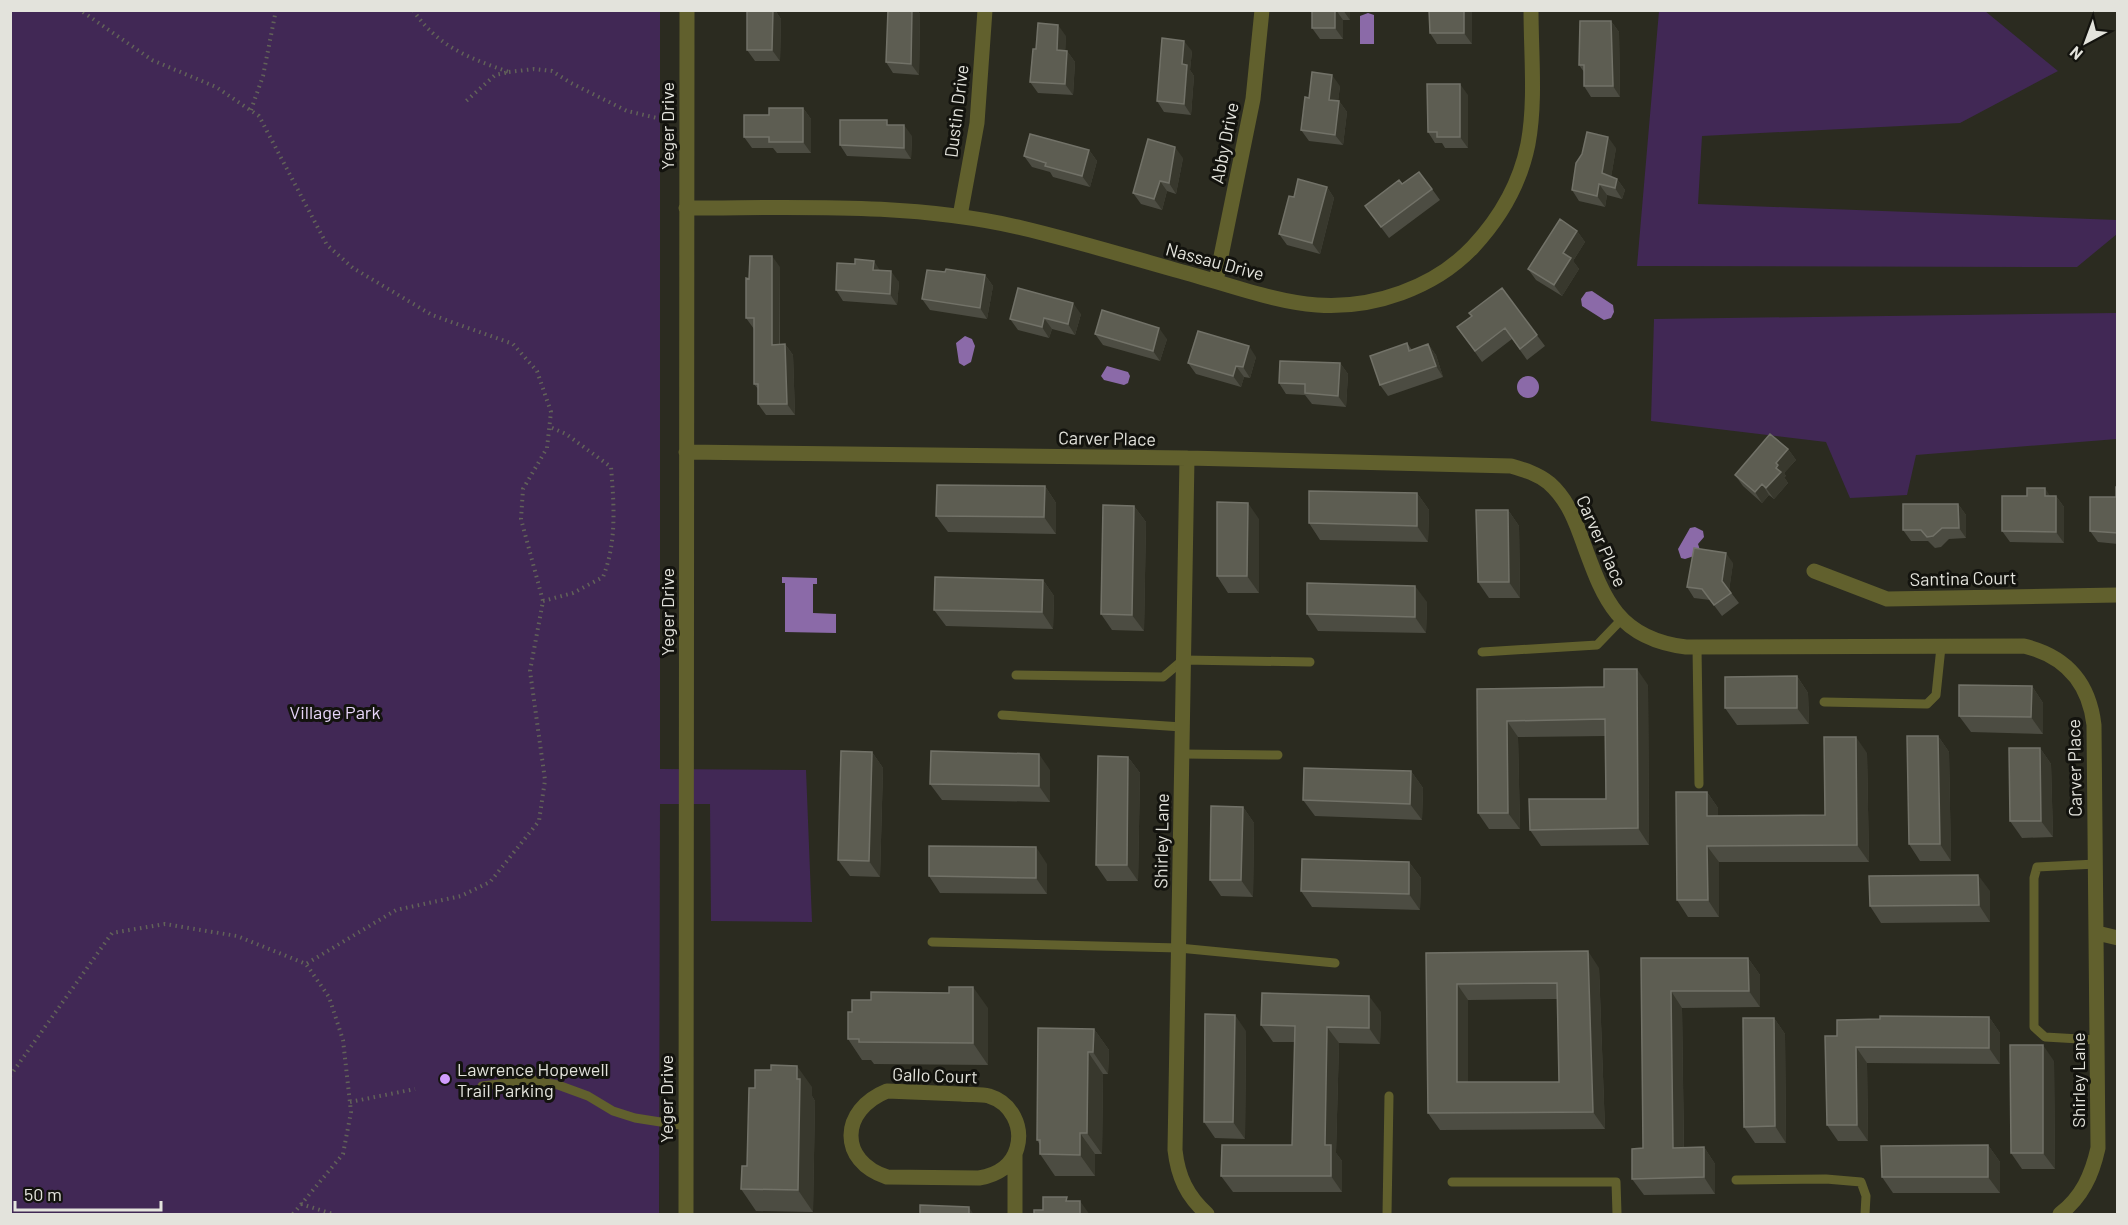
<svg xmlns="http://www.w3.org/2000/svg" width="2128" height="1225" viewBox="0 0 2128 1225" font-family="Barlow,sans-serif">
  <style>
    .green { fill: #412855 }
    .water { fill: #8b6aa8 }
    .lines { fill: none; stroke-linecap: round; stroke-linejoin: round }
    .path { stroke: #626259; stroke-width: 4; stroke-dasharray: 1.5 4.5; stroke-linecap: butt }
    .service { stroke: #61602d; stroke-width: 9 }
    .minor { stroke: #61602d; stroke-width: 15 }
    .wall { fill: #4c4c42; fill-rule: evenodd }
    .shaded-wall { fill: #38382d }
    .building { fill: #5d5d52; stroke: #727268; stroke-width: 1.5; fill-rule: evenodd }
    .poi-dot { fill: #d19dfe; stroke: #13130e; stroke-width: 2 }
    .labels { text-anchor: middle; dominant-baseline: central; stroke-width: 6; stroke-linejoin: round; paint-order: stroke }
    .street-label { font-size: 18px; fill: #e3e3dc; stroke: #13130e }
    .park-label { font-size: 18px; fill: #e7d5f9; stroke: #13130e }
    .poi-label { font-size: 18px; fill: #e3e3dc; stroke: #13130e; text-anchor: start }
  </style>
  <rect width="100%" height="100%" fill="#2b2b20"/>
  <path class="green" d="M10,11h650v758l146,1 6,152 -101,-1 -1,-117h-50l-1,410h-648z
    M1659,11h326l73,60 -98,52 -258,13 -4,68 419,16v14l-40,33 -440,-1z
    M2117,313v126l-201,16 -9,40 -57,3 -24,-56 -175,-21 3,-102z"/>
  <path class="water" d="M1368,13l6,2v29h-14v-28z
    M1592,291l21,14 1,7 -3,6 -7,2 -22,-14 -1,-7 5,-7z
    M965,336l7,3 3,7 -4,16 -7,4 -5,-3 -3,-20z
    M1107,366l21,6 2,4 -2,7 -4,2 -20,-5 -3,-4z
    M1517 387a11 11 0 1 1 22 0a11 11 0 1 1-22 0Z
    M1695,527l8,4 1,6 -6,7 2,6 -3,5 -12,4 -4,-1 -3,-9 12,-21z
    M782,577l35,1v6h-4v29l23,1v19l-51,-1v-49h-3z"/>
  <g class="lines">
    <path class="path" d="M413,10c25,37 56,48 96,62l-14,3 -31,28
      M509,72l25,-3 18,2 19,12 56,28 43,10
      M251,110l12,-34 13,-66
      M543,601l30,-8 30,-16c14,-35 11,-73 8,-110l-45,-33 -16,-7
      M10,1076l102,-143 53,-9 72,12 69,28 90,-54 65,-14 29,-14 49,-61 6,-41 -15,-109 13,-70 -22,-82 2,-30 24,-41 4,-36 -14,-41 -24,-27 -81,-29 -79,-47 -26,-23 -68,-129 -43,-29 -64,-27 -72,-50
      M350,1102l65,-13
      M301,1204l32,10
      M293,1214l50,-60 8,-42 -8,-72 -14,-43 -23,-33"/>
    <path class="service" d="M1697,647l2,137
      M1482,652l115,-7 25,-26
      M1016,675l147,2 20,-17 127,2
      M1824,702l103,2 9,-9 5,-48
      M1002,715l180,12
      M1182,754l96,1
      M2096,864l-59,3 -3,11v149l11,10 52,3
      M932,942l247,6 156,15
      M482,1086l49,-6 27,5 30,11 25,15 22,7 51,8
      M1736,1180l90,-1 35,3 5,14 -1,18
      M1452,1182h164l1,32
      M1387,1214l2,-118"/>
    <path class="minor" d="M686,208c112,0 225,-6 336,20 59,14 117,32 175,48 39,11 80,26 120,29 56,4 117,-17 156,-58 27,-29 47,-63 55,-103 8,-43 3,-90 3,-134
      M960,216l17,-93 8,-113
      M1216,281l37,-182 9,-89
      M686,452l501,6 324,8c14,4 27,8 38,17 16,14 24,32 31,51 22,59 33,104 106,113l338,-1c41,10 65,36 70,79l4,423c-6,27 -16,49 -38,66
      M1187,458l-12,692c3,27 12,46 32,64
      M1814,571l73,28 231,-4
      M2097,933l21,5
      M887,1091c25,1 49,2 74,3 9,1 20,0 28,2 23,7 34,31 28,52 -5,18 -20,27 -38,30l-92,-1c-49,-16 -47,-67 0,-86z
      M1015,1154v60
      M686,1214l1,-1204"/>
  </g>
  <path class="wall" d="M746,10h29l6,9 -1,42h-25l-8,-11v-38z
    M888,10h29l3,4 -1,61 -26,-2 -7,-11z
    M1312,10h38v10h-7v19h-23l-8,-11z
    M1472,11v33h-35l-7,-11z
    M1611,21l8,11 1,65h-29l-7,-11v-14l-5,-7z
    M1066,36l-1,15h2l8,11 -2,33 -35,-2 -8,-11 6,-33z
    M1192,51l-2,19 4,6 -3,39 -27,-3 -7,-11z
    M1340,86l-2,15h1l8,11 -4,33 -34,-4 -8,-11 8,-32z
    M1468,95v53h-23l-3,-5h-7l-7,-11z
    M803,108l8,11v34h-34l-4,-5h-21l-8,-11 25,-22z
    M912,136l-1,23 -64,-3 -7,-11z
    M1616,148l-5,29 6,2 8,11 -3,9 -15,-4 -2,12 -26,-6 -7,-11z
    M1089,150l8,11 -7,26 -37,-10 -3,-5 -18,-5 -8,-11z
    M1183,158l-7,36 -9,-3 -5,19 -21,-6 -8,-11z
    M1327,187l7,11 -14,56 -33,-9 -8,-11 15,-37z
    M1432,189l8,11 -51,38 -24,-32z
    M1577,231l8,11 -12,19 6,8 -17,27 -26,-16 -8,-11z
    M780,267v77h5l8,11 2,60h-29l-8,-11v-15l-4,-5v-55l-8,-11 3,-39z
    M881,271l18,11 -2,23 -54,-4 -7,-11z
    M945,272l40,3 8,11 -6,33 -57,-9 -8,-11z
    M1502,288l43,58 -18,14 -15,-21 -30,23 -25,-35 15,-11z
    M1081,314l-6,21 -23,-6 -3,9 -31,-8 -8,-11z
    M1095,334l72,5 -7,22 -57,-16z
    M1407,343l5,7 16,-6 8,11 7,22 -55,19 -8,-11z
    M1256,357l-6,21 -6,-1 -3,10 -45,-13 -8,-11z
    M1340,363l8,11 -2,33 -34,-3 -7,-9 -19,-1 -7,-11z
    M1788,449l8,11 -12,13 2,3 -2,1 4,6 -14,16 -5,-4 -7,8 -19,-17 -8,-11z
    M1045,486l11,17v31l-108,-2 -12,-16z
    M2118,487v57l-20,-2 -8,-11 26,-34z
    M1417,493l12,17 -1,32 -108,-2 -11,-17z
    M2051,496h5l8,11v36l-54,-1 -8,-11z
    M1958,504l8,11v23l-17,1 -8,8 -6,1 -7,-7h-17l-8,-11z
    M1134,506l12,16 -2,109 -32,-1 -11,-16z
    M1508,510l11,16 1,72h-31l-11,-16z
    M1259,519v74h-31l-11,-17z
    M1733,563l-4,27 10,13 -17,13 -12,-16 -16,-2 -7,-11z
    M1043,580l11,16 -1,33 -107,-3 -12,-16z
    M1427,602l-1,31 -108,-2 -11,-17z
    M1797,676l11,17 1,31 -72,1 -12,-17z
    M1648,685l1,160 -108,1 -11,-16 76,-31 -1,-63 -87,1 2,92h-31l-11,-16 -1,-124z
    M2032,686l11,17v31l-72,-2 -12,-16z
    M1938,736l11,16 2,109h-31l-11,-17z
    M2040,748l11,16 2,73 -31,1 -12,-17z
    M872,752l11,16 -3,109 -30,-1 -12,-16z
    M1867,753l2,109h-150v55h-31l-11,-17 30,-108 11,16v8l107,-1z
    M1128,757l12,16 -2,108h-31l-11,-16z
    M1050,770v32l-108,-2 -12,-16z
    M1411,771l12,17 -1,32 -107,-4 -12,-16z
    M1243,807l11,16 -1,74 -32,-1 -11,-16z
    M1409,862l12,16 -1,32 -108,-3 -11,-16z
    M1047,864v30l-107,-1 -11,-17z
    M1990,891v31l-109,1 -11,-17z
    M1426,953l173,15 6,161 -165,1 -12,-17zM1557,999l2,83h-91v-82z
    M1641,958h107l12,17v32l-78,1 2,140 20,-1 11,17v30l-71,1 -12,-16 11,-31z
    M988,1008v57l-114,-1 -3,-4h-9l-14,-21z
    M1381,1012l-1,32 -41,-1 -3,110 6,8v31h-109l-12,-16 71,-31 3,-103h-22l-12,-17z
    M1989,1017l11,16v31l-133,-1 1,78h-30l-11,-16 10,-89z
    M1774,1018l11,16 1,109h-31l-11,-16z
    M1094,1029l15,21 -1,24h-5l-1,80h-7v22h-40l-15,-22v-9l-3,-5z
    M1246,1031l-1,108 -30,-1 -11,-16z
    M2054,1061l1,108h-33l-11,-16z
    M812,1087v9l3,5 -2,111 -57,-1 -15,-22z
    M1988,1145l12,17v31h-107l-11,-16z"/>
  <path class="shaded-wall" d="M773,10h2l6,9 -1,42 -8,-11z
    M912,10h5l3,4 -1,61 -8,-11z
    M1335,10h1l7,10v19l-8,-11z
    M1343,10h7v10z
    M1464,10l8,1v33l-8,-11z
    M1611,21l8,11 1,65 -7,-11z
    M1058,25l8,11 -1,25 -8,-11z
    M1184,41l8,10 -2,19 4,6 -3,39 -7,-11 -2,-40z
    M1067,51l8,11 -2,33 -8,-11z
    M1332,75l8,11 -3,25 -8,-11z
    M1460,84l8,11v53l-8,-11z
    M1339,101l8,11 -4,33 -8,-10z
    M803,108l8,11v34l-8,-11z
    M904,125l8,11 -1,23 -7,-11z
    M1608,137l8,11 -6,36 -8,-11z
    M1175,147l8,11 -7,36 -7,-11z
    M1089,150l8,11 -7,26 -8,-11z
    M1617,179l8,11 -3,9 -7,-11z
    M1160,181l7,10 -5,19 -8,-11z
    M1599,184l8,11 -2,12 -8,-11z
    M1327,187l7,11 -14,56 -8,-11z
    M1577,231l8,11 -12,19 6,8 -17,27 -8,-11 9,-32z
    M772,256l8,11 -1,89 -7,-11z
    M874,261l7,11 -8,-2z
    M891,271l8,11 -2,23 -7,-11z
    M985,275l8,11 -6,33 -7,-11z
    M1073,303l8,11 -6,21 -7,-11z
    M1044,318l8,11 -3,9 -7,-11z
    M1159,328l8,11 -7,22 -7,-10z
    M785,344l8,11 2,60 -8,-11z
    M1428,344l8,11 7,22 -7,-11z
    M1249,346l7,11 -6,21 -7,-11z
    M1340,363l8,11 -2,33 -8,-11z
    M1236,366l8,11 -3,10 -8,-11z
    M1788,449l8,11 -12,13 2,3 -2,1 4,6 -14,16 -8,-11 10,-20v-5z
    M1762,484l7,11 -7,8 -7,-11z
    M1045,486l11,17v31l-12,-17z
    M2045,488l7,11 -7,-3z
    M1417,493l12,17 -1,32 -11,-16z
    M2056,496l8,11v36l-8,-11z
    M1248,503l11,16v74l-12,-17z
    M1958,504l8,11v23l-7,-10z
    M1134,506l12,16 -2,109 -12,-16z
    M1508,510l11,16 1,72 -11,-16z
    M1726,553l7,10 -4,29 -7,-11z
    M1043,580l11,16 -1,33 -11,-17z
    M1415,586l12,16 -1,31 -11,-16z
    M1637,669l11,16 1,160 -11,-17z
    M1797,676l11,17 1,31 -12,-16z
    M2032,686l11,17v31l-12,-17z
    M1507,721l11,16 2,92 -12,-16z
    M1938,736l11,16 2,109 -11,-17z
    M1856,737l11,16 2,109 -12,-17z
    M2040,748l11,16 2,73 -12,-16z
    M872,752l11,16 -3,109 -11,-16z
    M1039,754l11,16v32l-11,-16z
    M1128,757l12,16 -2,108 -11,-16z
    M1411,771l12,17 -1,32 -12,-16z
    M1707,792l11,16v24l-11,-16z
    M1243,807l11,16 -1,74 -12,-17z
    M1707,846l12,16v55l-11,-17z
    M1036,847l11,17v30l-11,-16z
    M1409,862l12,16 -1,32 -11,-16z
    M1978,875l12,16v31l-11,-17z
    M1588,951l11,17 6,161 -12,-17z
    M1748,958l12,17v32l-11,-16z
    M1457,984l11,16v98l-11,-16z
    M973,987l15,21v57l-15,-22z
    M1671,991l11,17 2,156 -11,-16z
    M1369,996l12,16 -1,32 -11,-16z
    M1235,1015l11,16 -1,108 -12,-17z
    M1989,1017l11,16v31l-11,-16z
    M1774,1018l11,16 1,109 -11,-17z
    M1327,1027l12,16 -3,110 6,8v31l-11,-16 -6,-31z
    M1094,1029l15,21 -1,24 -15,-22z
    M2043,1045l11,16 1,108 -12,-16z
    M1856,1047l11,16 1,78 -11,-16z
    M1088,1052l15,22 -1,80 -15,-21z
    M797,1066l15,21v9l3,5 -2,111 -15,-22z
    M1080,1133l15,21v22l-15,-21z
    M1988,1145l12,17v31l-12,-16z
    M1704,1147l11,17v30l-11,-17z
    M1080,1201l10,14h-10z
    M969,1207l5,8h-5z"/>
  <path class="building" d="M747,10h26l-1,40h-25z
    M888,10h24l-1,54 -25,-2z
    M1312,10h23v18h-23z
    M1429,10h35v23h-34z
    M1580,21h31l2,65h-29v-21h-5z
    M1038,23l20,2 -1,25 10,1 -2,33 -35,-2 3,-33h3z
    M1162,38l22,3 -2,23 5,1 -3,39 -27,-3z
    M1312,72l20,3 -3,25 10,1 -4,34 -34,-5 4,-33 4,1z
    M1427,84h33v53h-23v-5h-9z
    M769,108h34v34h-34v-5h-25v-22h25z
    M840,120h47v5h17v23l-64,-3z
    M1587,132l21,5 -6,36 15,6 -2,9 -16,-4 -2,12 -25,-6 4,-27 6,-9z
    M1030,134l59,16 -7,26 -37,-10 1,-3 -22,-7z
    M1148,139l27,8 -6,36 -9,-2 -6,18 -21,-6z
    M1419,172l13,17 -51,38 -16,-21 34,-26 3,4z
    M1298,179l29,8 -15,56 -33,-9 10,-38 5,1z
    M1560,219l17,12 -14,22 8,5 -17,27 -26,-16z
    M750,256h22v89l13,-1 2,60h-29v-20h-4v-66h-8v-40l3,1z
    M855,259l19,2 -1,9 18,1 -1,23 -54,-4 1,-27 18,1z
    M946,269l39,6 -5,33 -58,-9 5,-29 18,2z
    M1018,288l55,15 -5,21 -24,-6 -2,9 -32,-8z
    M1502,288l35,47 -17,14 -15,-21 -30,23 -18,-24 15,-11 -3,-3z
    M1102,310l57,18 -6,23 -58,-17z
    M1198,331l51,15 -6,21 -7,-1 -3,10 -45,-13z
    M1407,343l2,8 19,-7 8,22 -56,19 -10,-29z
    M1280,361l60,2 -2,33 -33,-3v-9l-26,-1z
    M1770,434l18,15 -12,14 2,2 -2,3 5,4 -15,16 -4,-4 -7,8 -20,-17z
    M937,485l108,1 -1,31 -108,-1z
    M2116,487h2v46l-28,-2v-34h26z
    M2027,488h18v8h11v36l-54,-1v-35h25z
    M1309,491l108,2v33l-108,-3z
    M1217,502l31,1 -1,73h-30z
    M1903,504h55l1,24h-17l-9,8 -6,1 -6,-7h-18z
    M1103,505l31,1 -2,109 -31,-1z
    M1476,510h32l1,72h-31z
    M1694,548l32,5 -4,28 9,12 -17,12 -12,-16 -15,-2z
    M935,577l108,3 -1,32 -108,-2z
    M1307,583l108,3v31l-108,-3z
    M1604,669h33l1,159 -108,2 -1,-31h77l-1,-80 -98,2 1,92h-30l-1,-124 127,-2z
    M1797,676v32h-72v-31z
    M1959,685l73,1 -1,31 -72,-1z
    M1907,736h31l2,108h-31z
    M1824,737h32l1,108 -150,1 1,54h-31l-1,-108h31v24l118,-1z
    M2009,748h31l1,73h-31z
    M841,751l31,1 -3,109 -31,-1z
    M931,751l108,3v32l-109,-2z
    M1098,756l30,1 -1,108h-31z
    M1304,768l107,3 -1,33 -107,-4z
    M1211,806l32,1 -2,73h-31z
    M929,846l107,1v31l-107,-2z
    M1302,859l107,3v32l-108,-3z
    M1978,875l1,30 -109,1 -1,-30z
    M1588,951l5,161 -165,1 -2,-160zM1557,983l2,99h-102v-98z
    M1641,958h107l1,33h-78l2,157 31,-1v30l-72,2v-30l11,-1z
    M949,987h24v56l-114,-1v-3h-11v-27h4v-12h19v-8l78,1z
    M1262,993l107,3v32l-42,-1 -2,118h6v31h-110l1,-31h70l3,-119 -34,-1z
    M1205,1014l30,1 -2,107h-29z
    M1880,1016l109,1v31l-133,-1 1,78h-30l-2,-89h12v-16l43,-1z
    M1743,1018h31l1,108 -31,1z
    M1038,1028l56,1 -1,23h-5l-1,81h-7v22l-40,-1v-14h-3z
    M2010,1045h33v108h-32z
    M771,1065l26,1v13h3l-2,111 -57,-1 1,-23h5l2,-78h6v-18h16z
    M1988,1145v32h-106l-1,-31z
    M1043,1197h24l-1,4h14v14h-46v-5h9z
    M920,1205l49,2v8h-49z"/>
  <circle class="poi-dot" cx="445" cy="1079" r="6"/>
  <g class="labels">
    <g class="street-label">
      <text transform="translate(956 111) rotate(-83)">Dustin Drive</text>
      <text transform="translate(667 126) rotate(-90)">Yeger Drive</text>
      <text transform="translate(1224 143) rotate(-79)">Abby Drive</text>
      <text transform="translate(1215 261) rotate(15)">Nassau Drive</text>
      <text transform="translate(1107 438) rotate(1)">Carver Place</text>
      <text transform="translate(1602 541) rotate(66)">Carver Place</text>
      <text transform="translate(1963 578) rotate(-1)">Santina Court</text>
      <text transform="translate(667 612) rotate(-90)">Yeger Drive</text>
      <text transform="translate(2074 768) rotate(-91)">Carver Place</text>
      <text transform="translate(1161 841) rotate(-89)">Shirley Lane</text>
      <text transform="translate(935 1075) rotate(2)">Gallo Court</text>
      <text transform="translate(2078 1080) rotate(-90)">Shirley Lane</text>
      <text transform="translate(666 1099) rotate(-90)">Yeger Drive</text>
    </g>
    <g class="park-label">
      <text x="335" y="712">Village Park</text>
    </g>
    <g class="poi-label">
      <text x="457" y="1069">Lawrence Hopewell<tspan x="457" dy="21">Trail Parking</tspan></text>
    </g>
  </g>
  <rect width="2128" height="1225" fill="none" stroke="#e3e3dc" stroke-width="24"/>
  <g transform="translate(2086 42) rotate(221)" stroke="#13130e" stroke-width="4.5" paint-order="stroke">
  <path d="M0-4.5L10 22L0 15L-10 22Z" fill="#e3e3dc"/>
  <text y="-9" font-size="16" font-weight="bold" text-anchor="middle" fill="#e3e3dc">N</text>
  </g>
  <path d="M15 1201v9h146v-9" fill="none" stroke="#e3e3dc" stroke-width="3"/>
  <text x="24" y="1201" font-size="18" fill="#e3e3dc" stroke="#13130e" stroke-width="4.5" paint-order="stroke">50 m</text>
</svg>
